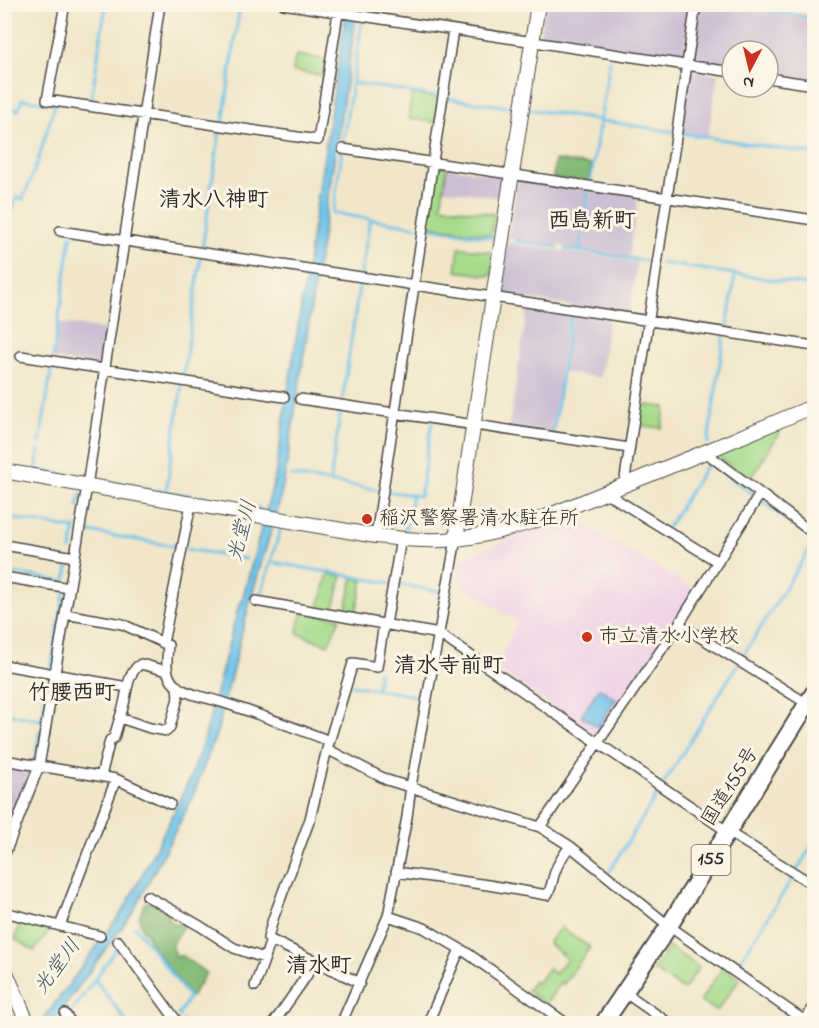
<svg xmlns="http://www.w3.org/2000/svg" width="819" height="1028" viewBox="0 0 819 1028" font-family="'Indie Flower','Klee One',sans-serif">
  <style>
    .built { fill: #eed0e7 }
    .industrial { fill: #ccbed3 }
    .green { fill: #a5db8b; stroke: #68835b; stroke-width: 1.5 }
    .forest { fill: #84bb77; stroke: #587351; stroke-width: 1.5 }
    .water { fill: #6dc3ea; stroke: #4c778a; stroke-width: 1.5 }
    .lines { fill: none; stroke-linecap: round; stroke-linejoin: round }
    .stream { stroke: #6dc3ea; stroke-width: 3 }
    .street-casing { stroke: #494743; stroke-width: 12 }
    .secondary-casing { stroke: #494743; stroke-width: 16 }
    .highway-casing { stroke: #494743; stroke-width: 20 }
    .street { stroke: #fff; stroke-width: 9 }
    .secondary { stroke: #fff; stroke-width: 14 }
    .highway { stroke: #fff; stroke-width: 16 }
    .rail { stroke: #2b2b2b; stroke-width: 3; stroke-dasharray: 9 4.5; stroke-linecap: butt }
    .poi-dot { fill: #c8321e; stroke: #fcf5e5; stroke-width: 2 }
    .labels { text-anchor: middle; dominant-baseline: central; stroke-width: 6; stroke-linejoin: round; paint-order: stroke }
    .shield { fill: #fcf5e5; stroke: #6a6863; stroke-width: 1.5 }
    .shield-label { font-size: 18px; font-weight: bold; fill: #2b2b2b }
    .poi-label { font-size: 20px; fill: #2b2b2b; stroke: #fcf5e5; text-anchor: start }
    .street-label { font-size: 20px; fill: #2b2b2b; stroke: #fcf5e5 }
    .water-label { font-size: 21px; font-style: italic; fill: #3f5964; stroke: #fcf5e5 }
    .quarter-label { font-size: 22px; font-weight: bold; fill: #2b2b2b; stroke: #fcf5e5 }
  </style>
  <rect width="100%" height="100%" fill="#fcf5e5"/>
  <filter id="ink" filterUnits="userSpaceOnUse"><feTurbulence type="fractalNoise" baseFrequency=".0167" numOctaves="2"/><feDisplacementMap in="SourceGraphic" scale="12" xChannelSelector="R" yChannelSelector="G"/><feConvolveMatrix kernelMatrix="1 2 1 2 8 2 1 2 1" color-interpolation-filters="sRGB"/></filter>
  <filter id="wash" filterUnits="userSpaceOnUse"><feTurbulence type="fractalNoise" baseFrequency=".008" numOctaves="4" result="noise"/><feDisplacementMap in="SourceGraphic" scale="24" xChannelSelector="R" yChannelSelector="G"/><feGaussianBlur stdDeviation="1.35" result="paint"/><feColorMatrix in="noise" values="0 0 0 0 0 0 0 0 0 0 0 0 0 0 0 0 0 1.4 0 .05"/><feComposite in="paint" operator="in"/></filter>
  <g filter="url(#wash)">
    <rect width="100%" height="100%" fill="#f1e6c9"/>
    <path class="built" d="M568,515l127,75 -98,147 -100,-68 20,-48 -61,-40 4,-20 2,-2z"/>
    <path class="industrial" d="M545,5h146l-8,53 -3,2 -137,-22 -3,-4z
      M700,5h9l105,15v60l-46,-7v-22h-36v17l-41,-6z
      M694,71l24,3 -10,62 -28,-5 9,-58z
      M447,167l56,9 3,3 -3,19 -60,-9z
      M518,178l70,11 -9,60 -71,-11z
      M596,190l42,6 -9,61 -47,-7 9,-58z
      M507,243l130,19 -8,53 -127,-20 -2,-3z
      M528,305l41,7 -18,121 -42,-6z
      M573,312l36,6 -9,60 -36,-6z
      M60,323l48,7 -5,33 -3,3 -46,-7z
      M4,582l12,2 -9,50 -2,-1z
      M5,765l26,5 -16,41 -10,-2z"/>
    <path class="green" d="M297,55l27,4 3,3 -2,14 -32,-5 2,-13z
      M412,94l28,4 -4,25 -28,-5z
      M436,166l11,1 -6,39 53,8 -3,21 -66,-10z
      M459,247l36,6 -4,23 -35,-5z
      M639,404l26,3 -3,21 -26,-3z
      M773,429l6,4 -29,48 -33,-25v-3z
      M328,574l14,2 -9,36 -15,-2z
      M353,578l10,2 -8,37 -10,-3z
      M303,612l37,6 -12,27 -31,-12z
      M20,923l30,7 -16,21 -19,-12z
      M561,927l8,7 21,13 -26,37 -3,-2 -15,22 -19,-13 7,-10 3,2 11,-14 7,5 12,-15 -19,-16z
      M669,947l30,20 -15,23 -31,-20z
      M723,967l17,11 -23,33 -17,-10z"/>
    <path class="forest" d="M555,160l36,5 -2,18 -36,-5z
      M146,902h5l19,11 -3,6 10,6 7,-4 1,2 -14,23 4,9 7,1 24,17 -14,23 -2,1 -40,-55 -2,-6 -6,-7 -3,-13z"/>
    <path class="water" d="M347,5h11l-73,471 -7,32 -28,93 -33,131 -26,69 -58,111 -81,111 -12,1 86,-118 49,-96 15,-32 15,-42 34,-132h2l34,-127z
      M599,688l17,11 -18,28 -17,-11z"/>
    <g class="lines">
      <path class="stream" d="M732,5l82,13
        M353,83l72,11
        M431,95l9,2
        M445,98l72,10
        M91,101l15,-97
        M4,104l14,7 4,-12 25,4
        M528,109l146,23
        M223,123l17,-118
        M681,133l133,21
        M342,146l20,-124
        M342,151l-9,62 86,14
        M38,160l17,-56
        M590,183l20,-123
        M4,222l8,-12 5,-13 6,2 14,-36
        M425,227l69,11
        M516,241l42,6
        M202,249l18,-119
        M566,249l88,13
        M580,251l9,-62
        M661,263l153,23
        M361,274l9,-55
        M727,330l8,-56
        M53,357l18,-121h2
        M183,377l18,-121
        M342,403l18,-123
        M454,426l13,3
        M553,433l18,-120
        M40,443l12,-78
        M708,443l16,-107
        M39,450l-3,20 47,8
        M707,460l47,35
        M292,476l88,14
        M92,479l57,10
        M330,482l11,-74
        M157,490l103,18
        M386,491l34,5 12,-73
        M166,492l16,-108
        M762,501l52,39
        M78,507l3,-14
        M4,517l71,12
        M668,527l41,-66
        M84,531l95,16
        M405,531l7,-36
        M186,549l60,10
        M71,550l4,-23
        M271,562l118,21
        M4,571l59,11
        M66,580l3,-19
        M397,584l46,8
        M261,595l20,-68
        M741,659l73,-117
        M51,669l13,-75
        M379,671l-3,18 45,8
        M352,685l24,4
        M4,713l38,7
        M42,721l7,-43
        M35,762l5,-32
        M664,783l74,-119
        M797,870l17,-28
        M609,872l51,-82
        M135,926l54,71 -11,18 2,1
        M117,948l-22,31 33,45
        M736,968l58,-92
        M72,1011l23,-32
        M183,1021l2,3"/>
    </g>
  </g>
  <g filter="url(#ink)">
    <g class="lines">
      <g class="street-casing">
        <path id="street" d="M65,4l-18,96 271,40 20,-127
          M283,4l449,68
          M768,78l46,7
          M343,149l471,71
          M60,231l754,115
          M21,356l263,41
          M300,399l329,49
          M705,452l109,82
          M624,485l72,-481
          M606,493l112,69
          M376,536l77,-506
          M4,545l71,12
          M4,577l65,11
          M256,601l183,33 289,198 86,53
          M65,614l57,10 46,21c-1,14 -4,30 7,40 11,10 35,13 49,18 35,11 71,25 106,38
          M386,624l15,-85
          M679,624l135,84
          M163,643l28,-139
          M4,665l123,22
          M120,718l30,10 17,3 3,-4 8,-29 -1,-12
          M327,749l60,31 153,47 30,19 99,80 140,98
          M4,760l112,19 54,25
          M101,776l9,-36 4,-2c3,-12 7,-23 10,-34 3,-13 4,-33 17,-40l26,7
          M540,827l139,-203 81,-130
          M4,856l35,-90 48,-280 73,-482
          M396,872l92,13 59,10c5,-7 5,-15 8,-23 3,-10 9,-18 15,-26
          M147,896l53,30 34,22 30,10
          M4,912l96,24
          M388,916l36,12 43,25 100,71
          M60,926l56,-147
          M271,940l89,43
          M118,941l61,83
          M255,986l16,-46 -3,-2 5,-19 37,-100 17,-70 26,-86 24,4 7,-43
          M624,992l46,32
          M65,1014l7,10
          M273,1024l34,-49 5,-16
          M341,1024l47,-108 19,-99 4,-31 45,-247
          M432,1024l-2,-6 30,-69
          M803,1024l11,-18"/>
      </g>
      <g class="secondary-casing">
        <path id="secondary" d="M4,471l372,65c26,3 53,6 80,3 28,-3 60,-12 87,-21l162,-66 109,-46
          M456,539l82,-535
          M4,968l24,56"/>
      </g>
      <g class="highway-casing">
        <path id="highway" d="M603,1024l66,-98 145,-233"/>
      </g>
      <use href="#street" class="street"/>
      <use href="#secondary" class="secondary"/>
      <use href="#highway" class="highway"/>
      <path class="rail" d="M4,999l11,25"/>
    </g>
  </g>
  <g class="poi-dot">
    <circle cx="367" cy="519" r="6"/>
    <circle cx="587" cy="637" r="6"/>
  </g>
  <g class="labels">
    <rect class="shield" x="691.5" y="845" width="39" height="30" rx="4.5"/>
    <g class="shield-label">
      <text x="711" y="860">155</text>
    </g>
    <g class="poi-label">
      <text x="379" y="519">稲沢警察署清水駐在所</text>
      <text x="599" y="637">市立清水小学校</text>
    </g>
    <g class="street-label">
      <text transform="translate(731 787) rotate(-58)">国道155号</text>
    </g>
    <g class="water-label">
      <text transform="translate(243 531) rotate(-75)">光堂川</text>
      <text transform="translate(58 967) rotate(-53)">光堂川</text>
    </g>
    <g class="quarter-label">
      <text x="214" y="201">清水八神町</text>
      <text x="592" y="222">西島新町</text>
      <text x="449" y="667">清水寺前町</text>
      <text x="72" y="694">竹腰西町</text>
      <text x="319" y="967">清水町</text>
    </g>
  </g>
  <rect width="819" height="1028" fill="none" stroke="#fcf5e5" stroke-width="24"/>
  <g transform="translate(750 69) rotate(187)"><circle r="28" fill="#fcf5e5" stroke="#a8a49b" stroke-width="1.5"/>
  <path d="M0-4.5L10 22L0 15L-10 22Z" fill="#c8321e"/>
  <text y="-9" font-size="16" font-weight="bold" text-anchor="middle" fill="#2b2b2b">N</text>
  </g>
</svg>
